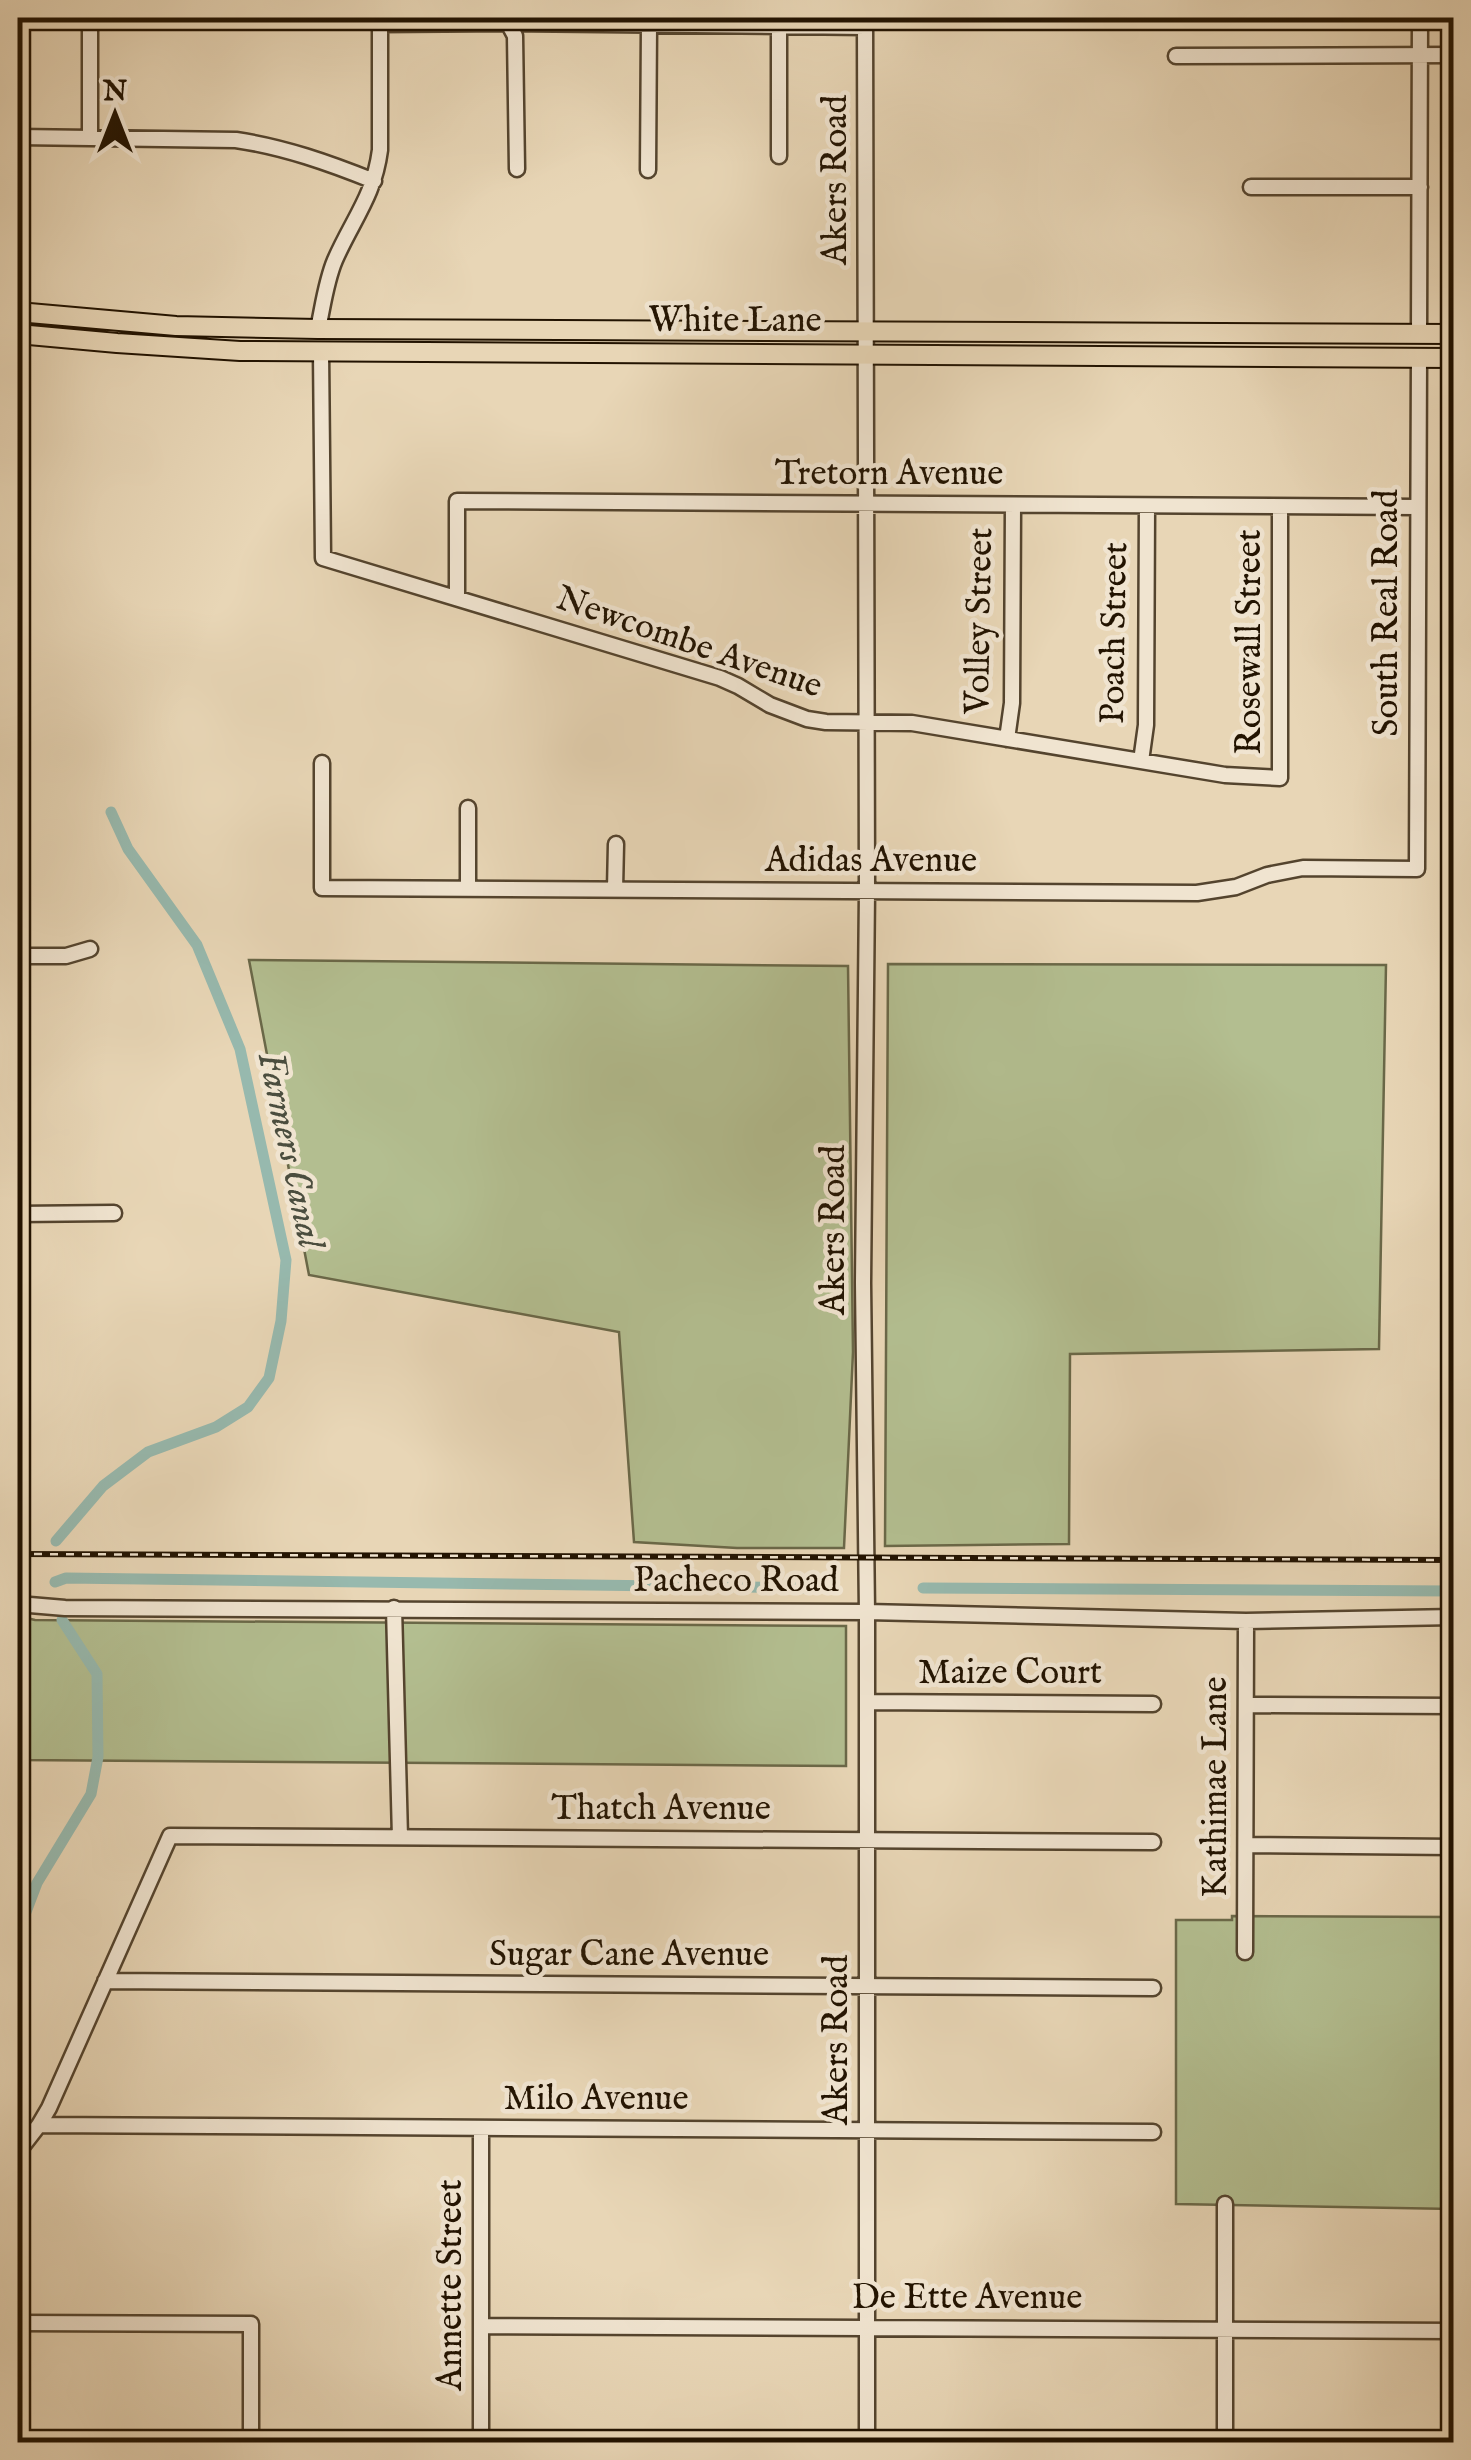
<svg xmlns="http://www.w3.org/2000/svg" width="1471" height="2460" viewBox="0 0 1471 2460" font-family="'IM FELL English',serif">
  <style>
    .green { fill: #b3be90; stroke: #6a6848; stroke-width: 2.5 }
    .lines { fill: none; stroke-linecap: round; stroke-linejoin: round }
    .canal { stroke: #97b9ae; stroke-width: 11 }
    .minor-casing { stroke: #54442e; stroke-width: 19 }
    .major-casing { stroke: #221301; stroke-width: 22 }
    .minor { stroke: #f0e4d0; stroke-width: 14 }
    .major { stroke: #e8d6b6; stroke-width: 18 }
    .rail-casing { stroke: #221301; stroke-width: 6 }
    .rail { stroke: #f0e4d0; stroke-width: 2.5; stroke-dasharray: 8; stroke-linecap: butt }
    .labels { text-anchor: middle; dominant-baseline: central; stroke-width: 9; stroke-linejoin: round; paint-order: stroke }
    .street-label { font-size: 35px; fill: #221301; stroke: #f0e4d0 }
    .water-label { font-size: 38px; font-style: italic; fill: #4b4d3e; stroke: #f0e4d0 }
  </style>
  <rect width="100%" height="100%" fill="#e8d6b6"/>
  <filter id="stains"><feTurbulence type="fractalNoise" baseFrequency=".002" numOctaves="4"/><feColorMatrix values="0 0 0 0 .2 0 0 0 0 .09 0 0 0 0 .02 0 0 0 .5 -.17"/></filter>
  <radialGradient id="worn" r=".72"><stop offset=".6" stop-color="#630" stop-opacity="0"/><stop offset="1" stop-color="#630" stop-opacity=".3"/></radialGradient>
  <path class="green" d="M249,960l599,6 5,386 -9,196h-107l-103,-6 -15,-210 -310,-57z
    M888,964l498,1 -7,384 -309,5 -1,190 -184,2z
    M18,1616l17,4 811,6v140l-828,-6z
    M1232,1916l221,1v292l-277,-5v-284h56z"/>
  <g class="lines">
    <path class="canal" d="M56,1541l47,-55 45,-34 68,-25 32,-20 21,-29 12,-57 5,-61 -46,-211 -43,-104 -69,-96 -17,-37
      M55,1582l11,-4 749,10
      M923,1588l531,3
      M18,1933l19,-50 54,-89 7,-37 -1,-83 -35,-54"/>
    <g class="minor-casing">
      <path id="minor" d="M865,18l2,873 -4,392 4,329v830
        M508,23l7,13 2,133
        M380,24l128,-1 357,4
        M1176,56l278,-1
        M18,137l218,3c48,7 93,23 138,41
        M90,138v-120
        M779,156v-138
        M648,170l1,-144
        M1251,187h169
        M318,329c5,-23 8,-48 17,-69 18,-41 39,-64 45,-110v-132
        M1419,334l1,-316
        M321,352l2,206 397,120 18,8 32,19 37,14 19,3 86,1 313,52 55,3v-271
        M457,598v-97l960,6
        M1007,739l5,-36 1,-198
        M1141,761l5,-36 1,-219
        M322,763v125l875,5 39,-6 31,-12 36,-7 114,1 2,-512
        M468,888v-80
        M615,889l1,-45
        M18,956h48l24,-7
        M18,1214l96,-1
        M18,1604l47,4 802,4 379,9 208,-4
        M394,1608l6,229
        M867,1702l286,2
        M1246,1705l208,1
        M1246,1845l208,2
        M1245,1952l1,-331
        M105,1981l1048,7
        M39,2125l1114,7
        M18,2152l21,-27 10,-17 121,-272 983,6
        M1225,2204v238
        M18,2323l233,1v118
        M481,2326l973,5
        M481,2442v-314"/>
    </g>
    <g class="major-casing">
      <path id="major" d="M18,312l158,14 142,3 1136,5
        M18,334l99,9 123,8 1214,7"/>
    </g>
    <use href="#minor" class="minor"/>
    <use href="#major" class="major"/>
    <g class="rail-casing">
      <path id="rail" d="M18,1554l1436,6"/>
    </g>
    <use href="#rail" class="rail"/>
  </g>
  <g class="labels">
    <g class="street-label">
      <text transform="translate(836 180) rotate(-90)">Akers Road</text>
      <text x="735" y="321">White Lane</text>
      <text x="889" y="474">Tretorn Avenue</text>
      <text transform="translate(1387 613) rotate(-90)">South Real Road</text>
      <text transform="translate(980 621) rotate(-89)">Volley Street</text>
      <text transform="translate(1115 633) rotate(-89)">Poach Street</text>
      <text transform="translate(1250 642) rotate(-90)">Rosewall Street</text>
      <text transform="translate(689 643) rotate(19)">Newcombe Avenue</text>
      <text x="871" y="861">Adidas Avenue</text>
      <text transform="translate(834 1230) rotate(-90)">Akers Road</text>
      <text x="736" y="1581">Pacheco Road</text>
      <text x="1010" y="1673">Maize Court</text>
      <text transform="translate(1216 1787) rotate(-90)">Kathimae Lane</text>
      <text x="661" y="1809">Thatch Avenue</text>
      <text x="629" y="1955">Sugar Cane Avenue</text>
      <text transform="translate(837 2040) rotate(-90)">Akers Road</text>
      <text x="596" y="2099">Milo Avenue</text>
      <text transform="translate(451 2285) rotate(-90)">Annette Street</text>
      <text x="967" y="2298">De Ette Avenue</text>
    </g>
    <g class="water-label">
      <text transform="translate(289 1150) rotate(78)">Farmers Canal</text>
    </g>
  </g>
  <rect width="1471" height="2460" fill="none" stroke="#e8d6b6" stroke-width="60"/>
  <rect x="20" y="20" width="1431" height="2420" fill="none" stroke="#221301" stroke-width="5"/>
  <rect x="30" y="30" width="1411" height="2400" fill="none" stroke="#221301" stroke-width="2.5"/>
  <g transform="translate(115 115)" stroke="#f0e4d0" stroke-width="8" paint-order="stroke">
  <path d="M0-8L18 38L0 25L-18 38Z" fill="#221301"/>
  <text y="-15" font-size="28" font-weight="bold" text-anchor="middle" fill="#221301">N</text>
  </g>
  <rect width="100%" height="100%" filter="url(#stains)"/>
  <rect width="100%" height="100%" fill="url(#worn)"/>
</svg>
